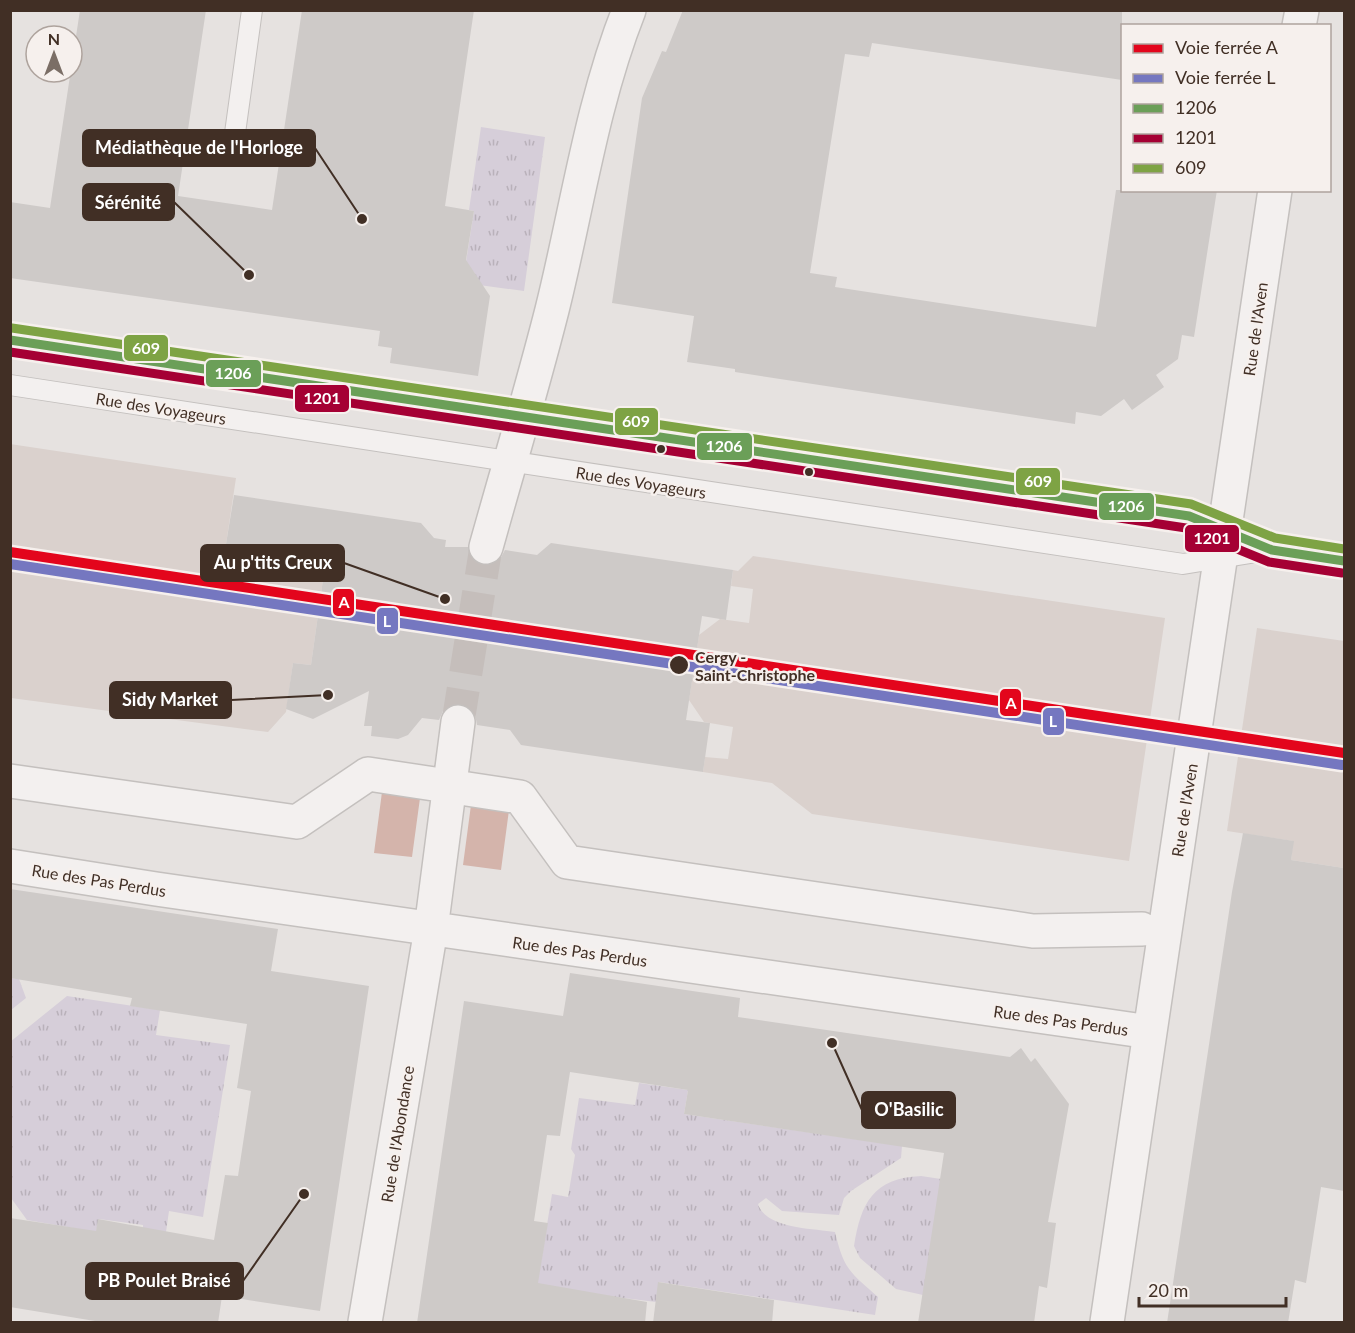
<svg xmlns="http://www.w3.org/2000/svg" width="1355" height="1333" viewBox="0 0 1355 1333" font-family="Lato,sans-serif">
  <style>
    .built { fill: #dad1cd }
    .grass { fill: url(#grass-tufts) }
    .water { fill: #d4b4ab }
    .building { fill: #cecac8 }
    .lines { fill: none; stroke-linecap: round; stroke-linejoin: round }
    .street-tunnel { stroke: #c5bebb; stroke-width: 33; stroke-dasharray: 33 16; stroke-linecap: butt }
    .lane-casing { stroke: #c4c0be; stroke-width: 22 }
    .street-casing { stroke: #c4c0be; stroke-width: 36 }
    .lane { stroke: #f3f0ef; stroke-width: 20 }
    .street { stroke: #f3f0ef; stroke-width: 33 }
    .bus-1-casing { stroke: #f6f0ed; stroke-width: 14 }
    .bus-2-casing { stroke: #f6f0ed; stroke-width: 14 }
    .bus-3-casing { stroke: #f6f0ed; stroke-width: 14 }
    .bus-1 { stroke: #6b9f58; stroke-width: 9 }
    .bus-2 { stroke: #a50034; stroke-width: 9 }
    .bus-3 { stroke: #7ea344; stroke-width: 9 }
    .rail-1-casing { stroke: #f6f0ed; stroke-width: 15 }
    .rail-2-casing { stroke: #f6f0ed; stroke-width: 15 }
    .rail-1 { stroke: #e3051c; stroke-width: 10 }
    .rail-2 { stroke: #7577c0; stroke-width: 10 }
    .bus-dot { fill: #412f25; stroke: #f6f0ed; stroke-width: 2 }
    .labels { text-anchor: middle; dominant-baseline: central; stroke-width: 5; stroke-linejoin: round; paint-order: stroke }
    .street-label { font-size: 16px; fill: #412f25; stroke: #f6f0ed }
    .stop-label { font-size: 16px; font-weight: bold; fill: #412f25; stroke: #f6f0ed; text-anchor: start }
    .leader { fill: none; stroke: #412f25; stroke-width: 2 }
    .callout-dot { fill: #412f25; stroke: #f6f0ed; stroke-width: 2 }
    .callout { fill: #412f25; stroke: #412f25; stroke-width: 2 }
    .callout-label { font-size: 18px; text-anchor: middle; font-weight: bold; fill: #fff }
    .line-badge { stroke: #f6f0ed; stroke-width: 2 }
    .badge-label { font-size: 16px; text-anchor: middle; font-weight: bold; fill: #fff }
  </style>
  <defs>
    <pattern id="grass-tufts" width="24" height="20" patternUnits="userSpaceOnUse" patternTransform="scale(1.5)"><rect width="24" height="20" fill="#d6ced9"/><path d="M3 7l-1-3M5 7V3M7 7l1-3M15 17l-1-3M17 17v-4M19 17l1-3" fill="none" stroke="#b9b1ba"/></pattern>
  </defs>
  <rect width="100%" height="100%" fill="#e6e2e0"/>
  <path class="built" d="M10,444l226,34 -10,66 100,14 -15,107 -18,-2 -7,49 -18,20 -257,-34z
    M753,556l412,62 -36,243 -317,-47 -40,-31 -69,-11 2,-15 23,2 5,-32 -29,-5 -15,-22 10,-65 21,-16 29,4 4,-34 -22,-3 2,-16 5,1z
    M1257,628l87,13v227l-53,-8 2,-19 -66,-10z"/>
  <path class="grass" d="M481,127l64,10 -21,154 -45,-6 -5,-13 -9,-4 9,-57 -5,-1z
    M11,978l8,1 7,19 -15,12z
    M67,996l93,14 -4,25 74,10 -27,172 -34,-6 -3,21 -23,-3v-4l-44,-6 -3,13 -69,-12 -16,-22 -1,-156z
    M639,1083l49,7 -4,24 218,32 -1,12 -50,33 -7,7 -5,17 -57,-4 -16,-13 -8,6c8,25 55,24 77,28 9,38 15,40 43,65l-3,18 -216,-33 -3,20 -129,-16 13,-18 12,-74 16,3 7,-42 -4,-6 8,-51 56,7z
    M921,1176l20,3 -18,116 -27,-6 -36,-31 -6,-12c7,-43 19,-68 67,-70z"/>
  <path class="water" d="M382,792l38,6 -8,59 -38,-4z
    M471,805l38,5 -8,60 -38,-5z"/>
  <path class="building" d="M80,10h126l-28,186 94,14 30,-200h172l-29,196 29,5 -8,49 24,36 -12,80 -88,-13 2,-15 -14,-2 2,-15 -370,-53v-76l40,6z
    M683,10h439v70l-250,-37 -3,14 -24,-3 -35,219 27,4 -2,10 261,40 20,-137h101l-23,147 -12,-2 -4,24 -22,16 8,12 -32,23 -8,-11 -23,17 -25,-4 -1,12 -340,-52v-3l-48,-7 7,-46 -82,-13 30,-205 20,-47 4,1z
    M234,495l187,28 13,15 12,2 -1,7h23l4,13 10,5h8l9,-4 6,-11 32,5 14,-12 182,27 -7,50 -24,-4 -16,104 24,3 -7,49 -182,-27 -11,-15 -33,-5 -2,-11 -5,-6 -9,-4 -11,1 -7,6 -4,9 -17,-2 -14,17 -10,4 -27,-3 1,-10h-8l5,-35 -56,28 -27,-10 7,-46 18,2 15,-107 -100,-14z
    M1243,833l51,8 -3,19 53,8v323l-23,-4 -15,96 -11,-3 -7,43h-121l65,-431z
    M10,889l268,40 -7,42 98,15 -49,325 -98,-15 -4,27h-111l-97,-16v-89l86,13 2,-12 116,21 11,-65 13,1 13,-85 -14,-3 10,-64 -117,-18 2,-8 -122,-20z
    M570,973l170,25 -2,19 272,40 11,-9 10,14 4,-4 34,46 -21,118 8,1 -9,65 -8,-2 -5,37h-116l26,-170 -260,-39 4,-24 -118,-18 -10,64 -13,-1 -13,86 14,2 -10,60 109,19 -2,21h-228l47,-322 99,15z
    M658,1282l116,18 -2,23h-119z"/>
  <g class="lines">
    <path class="street-tunnel" d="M458,722l28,-175"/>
    <g class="lane-casing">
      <path id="lane" d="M235,133l17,-123
        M10,340l1179,176 83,34 72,11
        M10,385l1173,179 86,-14"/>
    </g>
    <g class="street-casing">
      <path id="street" d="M1299,26l3,-16
        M486,547c22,-79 46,-158 66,-237 25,-100 39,-204 77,-300
        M10,781l287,41 71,-48 152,23 47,65 466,69 109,-2
        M10,866l146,23 994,143
        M365,1322l66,-393 27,-207
        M1107,1322l168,-1132"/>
    </g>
    <use href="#lane" class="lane"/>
    <use href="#street" class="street"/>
    <g class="bus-1-casing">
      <path id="bus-1" d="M10,340l1179,176 83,34 72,11"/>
    </g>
    <g class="bus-2-casing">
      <path id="bus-2" d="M10,352l1176,176 83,34 73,11"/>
    </g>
    <g class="bus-3-casing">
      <path id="bus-3" d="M12,328l1179,176 84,34 69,11"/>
    </g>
    <use href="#bus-1" class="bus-1"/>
    <use href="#bus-2" class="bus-2"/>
    <use href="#bus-3" class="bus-3"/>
    <g class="rail-1-casing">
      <path id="rail-1" d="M10,552l1334,201"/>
    </g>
    <g class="rail-2-casing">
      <path id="rail-2" d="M10,564l1332,201"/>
    </g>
    <use href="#rail-1" class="rail-1"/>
    <use href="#rail-2" class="rail-2"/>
  </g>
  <g class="bus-dot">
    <circle cx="661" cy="449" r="5"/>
    <circle cx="809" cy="472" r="5"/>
    <circle cx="679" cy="665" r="10"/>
  </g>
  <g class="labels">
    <g class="street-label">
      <text transform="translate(1255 329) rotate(-82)">Rue de l'Aven</text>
      <text transform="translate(161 408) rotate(9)">Rue des Voyageurs</text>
      <text transform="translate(641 482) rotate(9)">Rue des Voyageurs</text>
      <text transform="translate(1184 810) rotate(-81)">Rue de l'Aven</text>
      <text transform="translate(99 880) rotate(9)">Rue des Pas Perdus</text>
      <text transform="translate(580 951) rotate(8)">Rue des Pas Perdus</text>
      <text transform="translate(1061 1020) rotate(8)">Rue des Pas Perdus</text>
      <text transform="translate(397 1134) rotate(-81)">Rue de l'Abondance</text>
    </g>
    <g class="stop-label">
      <text x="695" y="656">Cergy -<tspan x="695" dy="18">Saint-Christophe</tspan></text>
    </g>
  </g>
  <path class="leader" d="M362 219L315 148M249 275L174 202M445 599L344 563M328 695L231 700M832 1043L862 1110M304 1194L243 1281"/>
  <g class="callout-dot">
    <circle cx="362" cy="219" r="6"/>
    <circle cx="249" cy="275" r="6"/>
    <circle cx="445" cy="599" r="6"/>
    <circle cx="328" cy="695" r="6"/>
    <circle cx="832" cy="1043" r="6"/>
    <circle cx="304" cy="1194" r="6"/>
  </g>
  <g class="callout">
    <rect x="83" y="130" width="232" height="36" rx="6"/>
    <rect x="83" y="184" width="91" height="36" rx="6"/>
    <rect x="201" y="545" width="143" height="36" rx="6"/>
    <rect x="110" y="682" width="121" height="36" rx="6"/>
    <rect x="862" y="1092" width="93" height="36" rx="6"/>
    <rect x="86" y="1263" width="157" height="36" rx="6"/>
  </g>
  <g class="callout-label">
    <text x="199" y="154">Médiathèque de l'Horloge</text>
    <text x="128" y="209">Sérénité</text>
    <text x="273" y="569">Au p'tits Creux</text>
    <text x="170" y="706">Sidy Market</text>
    <text x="909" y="1116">O'Basilic</text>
    <text x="164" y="1287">PB Poulet Braisé</text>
  </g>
  <g class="line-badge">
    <rect x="123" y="334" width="46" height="28" rx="6" fill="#7ea344"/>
    <rect x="205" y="359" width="57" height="29" rx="6" fill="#6b9f58"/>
    <rect x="294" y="384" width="56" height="29" rx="6" fill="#a50034"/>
    <rect x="614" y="407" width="45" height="29" rx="6" fill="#7ea344"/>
    <rect x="696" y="432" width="57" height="29" rx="6" fill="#6b9f58"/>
    <rect x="1015" y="467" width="46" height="29" rx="6" fill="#7ea344"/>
    <rect x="1098" y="492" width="57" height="29" rx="6" fill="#6b9f58"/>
    <rect x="1184" y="524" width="56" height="29" rx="6" fill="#a50034"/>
    <rect x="332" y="588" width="23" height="29" rx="6" fill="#e3051c"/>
    <rect x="376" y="607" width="23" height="28" rx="6" fill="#7577c0"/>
    <rect x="999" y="688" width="23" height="29" rx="6" fill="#e3051c"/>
    <rect x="1042" y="707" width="23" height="29" rx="6" fill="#7577c0"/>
  </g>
  <g class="badge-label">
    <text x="146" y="354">609</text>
    <text x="233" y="379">1206</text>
    <text x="322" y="404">1201</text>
    <text x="636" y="427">609</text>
    <text x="724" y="452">1206</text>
    <text x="1038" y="487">609</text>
    <text x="1126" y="512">1206</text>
    <text x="1212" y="544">1201</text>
    <text x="344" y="608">A</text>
    <text x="387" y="627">L</text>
    <text x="1011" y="709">A</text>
    <text x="1053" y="727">L</text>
  </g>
  <rect width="1355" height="1333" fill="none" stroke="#412f25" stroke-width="24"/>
  <rect x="1121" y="24" width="210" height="168" fill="#f6f0ed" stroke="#aea39d" stroke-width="1.5"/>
  <rect x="1133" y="44" width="30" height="9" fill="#e3051c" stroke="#aea39d" stroke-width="1.5"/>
  <text x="1175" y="54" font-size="18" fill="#412f25">Voie ferrée A</text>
  <rect x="1133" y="74" width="30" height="9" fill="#7577c0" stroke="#aea39d" stroke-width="1.5"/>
  <text x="1175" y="84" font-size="18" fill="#412f25">Voie ferrée L</text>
  <rect x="1133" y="104" width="30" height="9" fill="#6b9f58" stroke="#aea39d" stroke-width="1.5"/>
  <text x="1175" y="114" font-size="18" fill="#412f25">1206</text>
  <rect x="1133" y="134" width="30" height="9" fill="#a50034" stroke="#aea39d" stroke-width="1.5"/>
  <text x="1175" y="144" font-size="18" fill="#412f25">1201</text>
  <rect x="1133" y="164" width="30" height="9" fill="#7ea344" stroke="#aea39d" stroke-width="1.5"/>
  <text x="1175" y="174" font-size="18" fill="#412f25">609</text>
  <g transform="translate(54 54)"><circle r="28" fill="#f6f0ed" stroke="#aea39d" stroke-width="1.5"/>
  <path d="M0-4.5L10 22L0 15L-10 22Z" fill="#7b6e66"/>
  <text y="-9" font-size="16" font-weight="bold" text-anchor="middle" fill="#412f25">N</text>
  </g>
  <path d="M1139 1297v9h147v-9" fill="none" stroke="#412f25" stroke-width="3"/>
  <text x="1148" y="1297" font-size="18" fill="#412f25" stroke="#f6f0ed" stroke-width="4.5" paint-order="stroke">20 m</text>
</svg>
